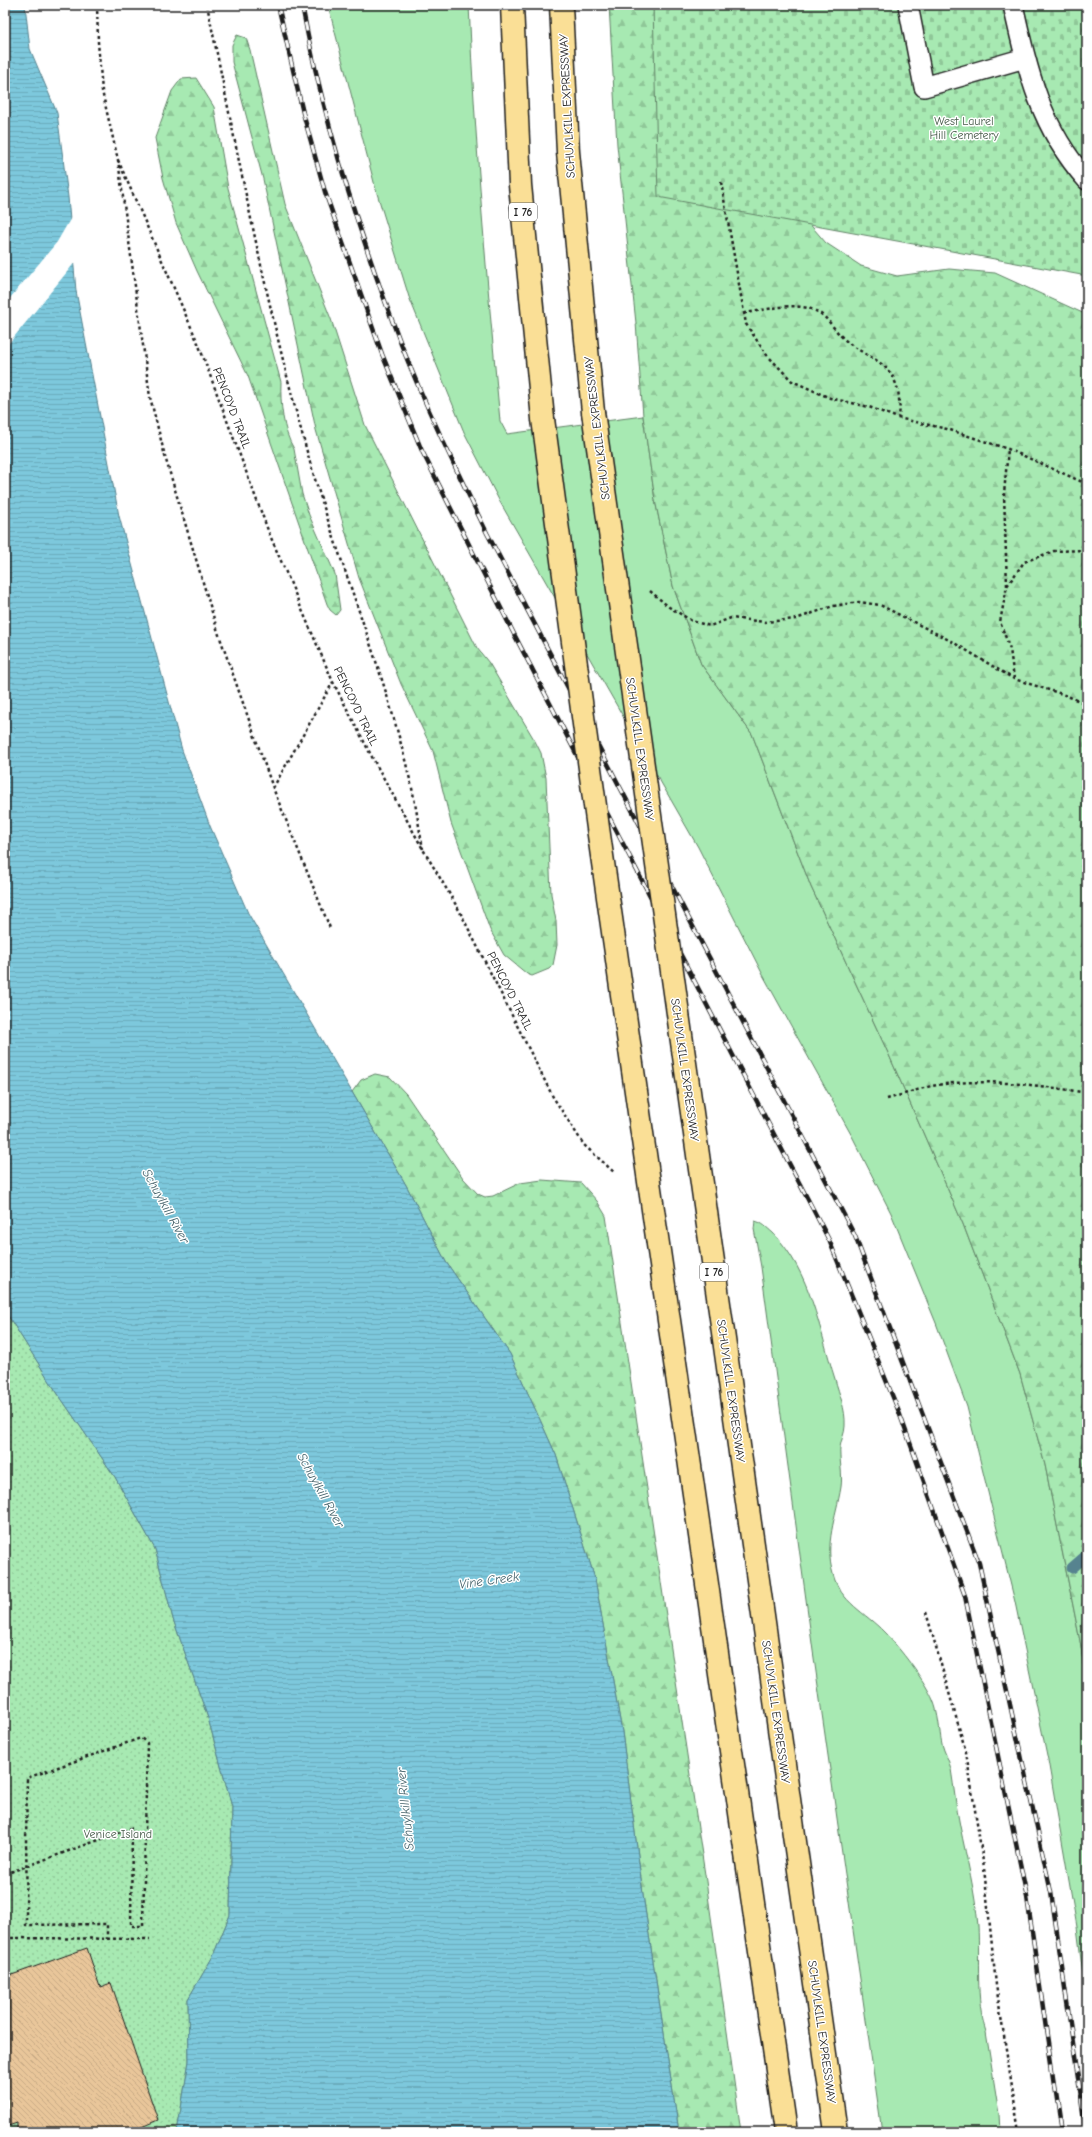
<svg xmlns="http://www.w3.org/2000/svg" width="1092" height="2137" viewBox="0 0 1092 2137" font-family="'Comic Neue',sans-serif">
  <style>
    .grass { fill: #a7e9b2; stroke: #628267 }
    .forest { fill: url(#forest-firs); stroke: #628267 }
    .cemetery { fill: url(#cemetery-stones); stroke: #628267 }
    .park { fill: url(#park-dots); stroke: #628267 }
    .water { fill: url(#water-rules); stroke: #56838f }
    .pier { fill: #fff }
    .lines { fill: none; stroke-linecap: round; stroke-linejoin: round }
    .stream { stroke: #56838f; stroke-width: 11 }
    .building { fill: url(#building-back-hatch); stroke: #1c1c1c }
    .service-casing { stroke: #1c1c1c; stroke-width: 22 }
    .motorway-casing { stroke: #1c1c1c; stroke-width: 25 }
    .path { stroke: #1c1c1c; stroke-width: 2.5; stroke-dasharray: 3 3; stroke-linecap: butt }
    .service { stroke: #fff; stroke-width: 19 }
    .motorway { stroke: #fadf96; stroke-width: 22 }
    .rail-casing { stroke: #1c1c1c; stroke-width: 4.5 }
    .rail { stroke: #fff; stroke-width: 3; stroke-dasharray: 9; stroke-linecap: butt }
    .motorway-bridge-casing { stroke: #1c1c1c; stroke-width: 25; stroke-linecap: butt }
    .motorway-bridge { stroke: #fadf96; stroke-width: 22 }
    .labels { text-anchor: middle; dominant-baseline: central; stroke-width: 3; stroke-linejoin: round; paint-order: stroke }
    .shield { fill: #fff; stroke: #606060; stroke-width: 1 }
    .shield-label { font-size: 11px; font-weight: bold; fill: #1c1c1c }
    .street-label { font-size: 12px; fill: #1c1c1c; stroke: #fff }
    .park-label { font-size: 12px; fill: #465a49; stroke: #fff }
    .water-label { font-size: 13px; font-style: italic; fill: #436169; stroke: #fff }
  </style>
  <defs>
    <pattern id="forest-firs" width="22" height="20" patternUnits="userSpaceOnUse"><rect width="22" height="20" fill="#a7e9b2"/><path d="M5 1l3.5 6h-7zM16 11l3.5 6h-7z" fill="#8fc798"/></pattern>
    <pattern id="cemetery-stones" width="16" height="16" patternUnits="userSpaceOnUse"><rect width="16" height="16" fill="#a7e9b2"/><path d="M2 7V4a2 2 0 0 1 4 0v3zM10 15v-3a2 2 0 0 1 4 0v3z" fill="#8fc798"/></pattern>
    <pattern id="park-dots" width="8" height="8" patternUnits="userSpaceOnUse"><rect width="8" height="8" fill="#a7e9b2"/><path d="M2 2h.1M6 6h.1" fill="none" stroke="#8fc798" stroke-width="1.8" stroke-linecap="round"/></pattern>
    <pattern id="water-rules" width="6" height="5" patternUnits="userSpaceOnUse"><rect width="6" height="5" fill="#7dc8dc"/><path d="M0 2.5h6" fill="none" stroke="#6babbc"/></pattern>
    <pattern id="building-back-hatch" width="6" height="6" patternUnits="userSpaceOnUse"><rect width="6" height="6" fill="#e9c69a"/><path d="M-1 5l2 2M0 0l6 6M5-1l2 2" fill="none" stroke="#c7aa84"/></pattern>
  </defs>
  <rect width="100%" height="100%" fill="#fff"/>
  <filter id="ink" filterUnits="userSpaceOnUse"><feTurbulence type="fractalNoise" baseFrequency=".025" numOctaves="2"/><feDisplacementMap in="SourceGraphic" scale="8" xChannelSelector="R" yChannelSelector="G"/><feConvolveMatrix kernelMatrix="1 2 1 2 8 2 1 2 1" color-interpolation-filters="sRGB"/></filter>
  <g filter="url(#ink)">
    <path class="grass" d="M328,5h141c6,139 18,277 31,416l7,13 136,-18 12,84 18,86 28,78 51,70 59,153 78,168 74,169 57,150 25,91 36,181 6,49v313l-10,-81 -29,-167 -33,-158 -48,-195 -31,-84 -45,-110 -38,-75 -90,-163 -65,-128 -198,-345 -36,-70 -55,-135 -33,-107z
      M755,1221c8,2 12,7 18,12 38,39 46,96 62,146 4,15 11,30 10,47 0,7 -4,14 -5,21 -1,13 3,27 1,40 -5,30 -17,57 -8,87 7,28 33,39 51,58 16,16 41,49 49,68 6,14 6,30 9,44 2,8 7,16 9,25 3,19 5,38 9,57 7,35 15,64 18,100 2,35 -3,71 8,106l13,82 1,18h-118l-69,-481 -52,-384 -7,-38z"/>
    <path class="forest" d="M609,5h169l17,202 31,36 35,23 36,10 52,-7 46,4 92,42v1380l-6,-49 -36,-181 -25,-91 -57,-150 -74,-169 -78,-168 -59,-153 -51,-70 -28,-78 -18,-86 -12,-84 -7,-93 -19,-178z
      M237,35l9,3 4,12 35,154 46,115 34,106 112,223 12,15 46,78 6,12 5,25 5,116 5,27 1,24 -4,20 -4,4 -17,7 -5,-2 -23,-19 -14,-25 -39,-107 -18,-72 -32,-67 -42,-106 -43,-148 -53,-251 -31,-117v-17z
      M196,78l18,29 14,81 53,194c-1,21 2,49 13,67l8,45 7,21 26,59 5,36 -4,5 -6,-5 -3,-6 -79,-228 -51,-105 -21,-48 -13,-45 -8,-40 17,-47 9,-12z
      M375,1074l15,3 16,17 57,84 15,16 7,3 8,-1 27,-13 22,-3 39,3 16,18 9,15 101,672 34,244h-62l-35,-230 -22,-170 -27,-153 -39,-124 -46,-101 -64,-92 -40,-77 -54,-93 9,-12z"/>
    <path class="cemetery" d="M653,5h434v271l-429,-79z"/>
    <path class="park" d="M5,1311l51,80 59,86 40,72 18,70 35,99 24,89 -2,108 -18,43 -24,41 1,62 -12,71h-172z"/>
    <path class="water" d="M5,5h20l5,44 27,64 11,84 8,94 43,225 63,234 28,76 38,87 158,272 40,77 64,92 46,101 39,124 27,153 22,170 35,230h-502l12,-71 -1,-62 24,-41 18,-43 2,-108 -24,-89 -35,-99 -18,-70 -40,-72 -59,-86 -51,-80z"/>
    <path class="pier" d="M72,216l4,45 -71,87v-44l52,-62z"/>
    <g class="lines">
      <path class="stream" d="M1072,1568l15,-13"/>
    </g>
    <path class="building" d="M87,1948l13,39 11,-4 47,137 -19,8 1,4h-123v-9l-9,3 1,-150z"/>
    <g class="lines">
      <g class="service-casing">
        <path id="service" d="M908,5l16,82 101,-29
          M1013,5c15,67 27,122 74,175"/>
      </g>
      <g class="motorway-casing">
        <path id="motorway" d="M512,5l8,180 23,234
          M561,5l7,147 25,260"/>
      </g>
      <path class="path" d="M97,5l1,37 4,49 16,69 32,237 16,63 52,172 55,156 57,140
        M207,5c30,144 57,290 96,432 30,113 78,221 105,335 7,25 10,51 15,77
        M118,160l80,183 71,190 64,149 39,75 52,94 35,59 94,187 31,48 31,28
        M721,182l25,142 20,30 26,27 38,17 39,9 29,11 49,11 61,20 79,35
        M744,313c18,-2 39,-9 58,-6 24,3 27,18 42,32 23,21 50,20 55,58 0,7 2,13 -1,21
        M1007,586l-3,-92 4,-45
        M650,591l19,16 23,14 18,5 21,-8 34,4 31,-3 37,-13 26,-4 21,3 71,36 63,38 48,15 25,10
        M1014,679l-4,-30 -10,-27 7,-36 17,-24 30,-11 33,-1
        M273,788l60,-106
        M887,1099c16,-4 33,-11 50,-14 46,-7 104,0 150,8
        M926,1612l40,140 18,116 12,117 23,147
        M5,1874l127,-46 -1,98h12l4,-183 -6,-5 -114,40 -1,65c1,27 0,55 0,82l81,-1v15
        M5,1938l145,1"/>
      <use href="#service" class="service"/>
      <use href="#motorway" class="motorway"/>
      <g class="rail-casing">
        <path id="rail" d="M278,5l25,108 22,79 57,162 40,97 93,185 314,604 70,172 66,184 62,301 34,235
          M302,5c21,115 57,229 99,339 25,64 56,127 86,189l368,703 124,327 72,329 35,240"/>
      </g>
      <use href="#rail" class="rail"/>
      <g class="motorway-bridge-casing">
        <path id="motorway-bridge" d="M593,412l243,1720
          M543,419l55,409 188,1304"/>
      </g>
      <use href="#motorway-bridge" class="motorway-bridge"/>
    </g>
  </g>
  <g class="labels">
    <g class="shield">
      <rect x="509" y="203" width="28" height="18" rx="3"/>
      <rect x="700" y="1263" width="28" height="18" rx="3"/>
    </g>
    <g class="shield-label">
      <text x="523" y="212">I 76</text>
      <text x="714" y="1272">I 76</text>
    </g>
    <g class="street-label">
      <text transform="translate(567 106) rotate(-93)">SCHUYLKILL EXPRESSWAY</text>
      <text transform="translate(232 408) rotate(69)">PENCOYD TRAIL</text>
      <text transform="translate(597 428) rotate(-97)">SCHUYLKILL EXPRESSWAY</text>
      <text transform="translate(356 706) rotate(64)">PENCOYD TRAIL</text>
      <text transform="translate(640 749) rotate(82)">SCHUYLKILL EXPRESSWAY</text>
      <text transform="translate(510 991) rotate(63)">PENCOYD TRAIL</text>
      <text transform="translate(685 1070) rotate(82)">SCHUYLKILL EXPRESSWAY</text>
      <text transform="translate(731 1391) rotate(82)">SCHUYLKILL EXPRESSWAY</text>
      <text transform="translate(776 1712) rotate(82)">SCHUYLKILL EXPRESSWAY</text>
      <text transform="translate(822 2032) rotate(82)">SCHUYLKILL EXPRESSWAY</text>
    </g>
    <g class="park-label">
      <text x="964" y="121">West Laurel<tspan x="964" dy="14">Hill Cemetery</tspan></text>
      <text x="118" y="1834">Venice Island</text>
    </g>
    <g class="water-label">
      <text transform="translate(166 1206) rotate(61)">Schuylkill River</text>
      <text transform="translate(321 1490) rotate(61)">Schuylkill River</text>
      <text transform="translate(489 1580) rotate(-8)">Vine Creek</text>
      <text transform="translate(405 1809) rotate(-96)">Schuylkill River</text>
    </g>
  </g>
  <rect width="1092" height="2137" fill="none" stroke="#fff" stroke-width="20"/>
  <rect x="10" y="10" width="1072" height="2117" fill="none" stroke="#1c1c1c" stroke-width="1.5" filter="url(#ink)"/>
</svg>
